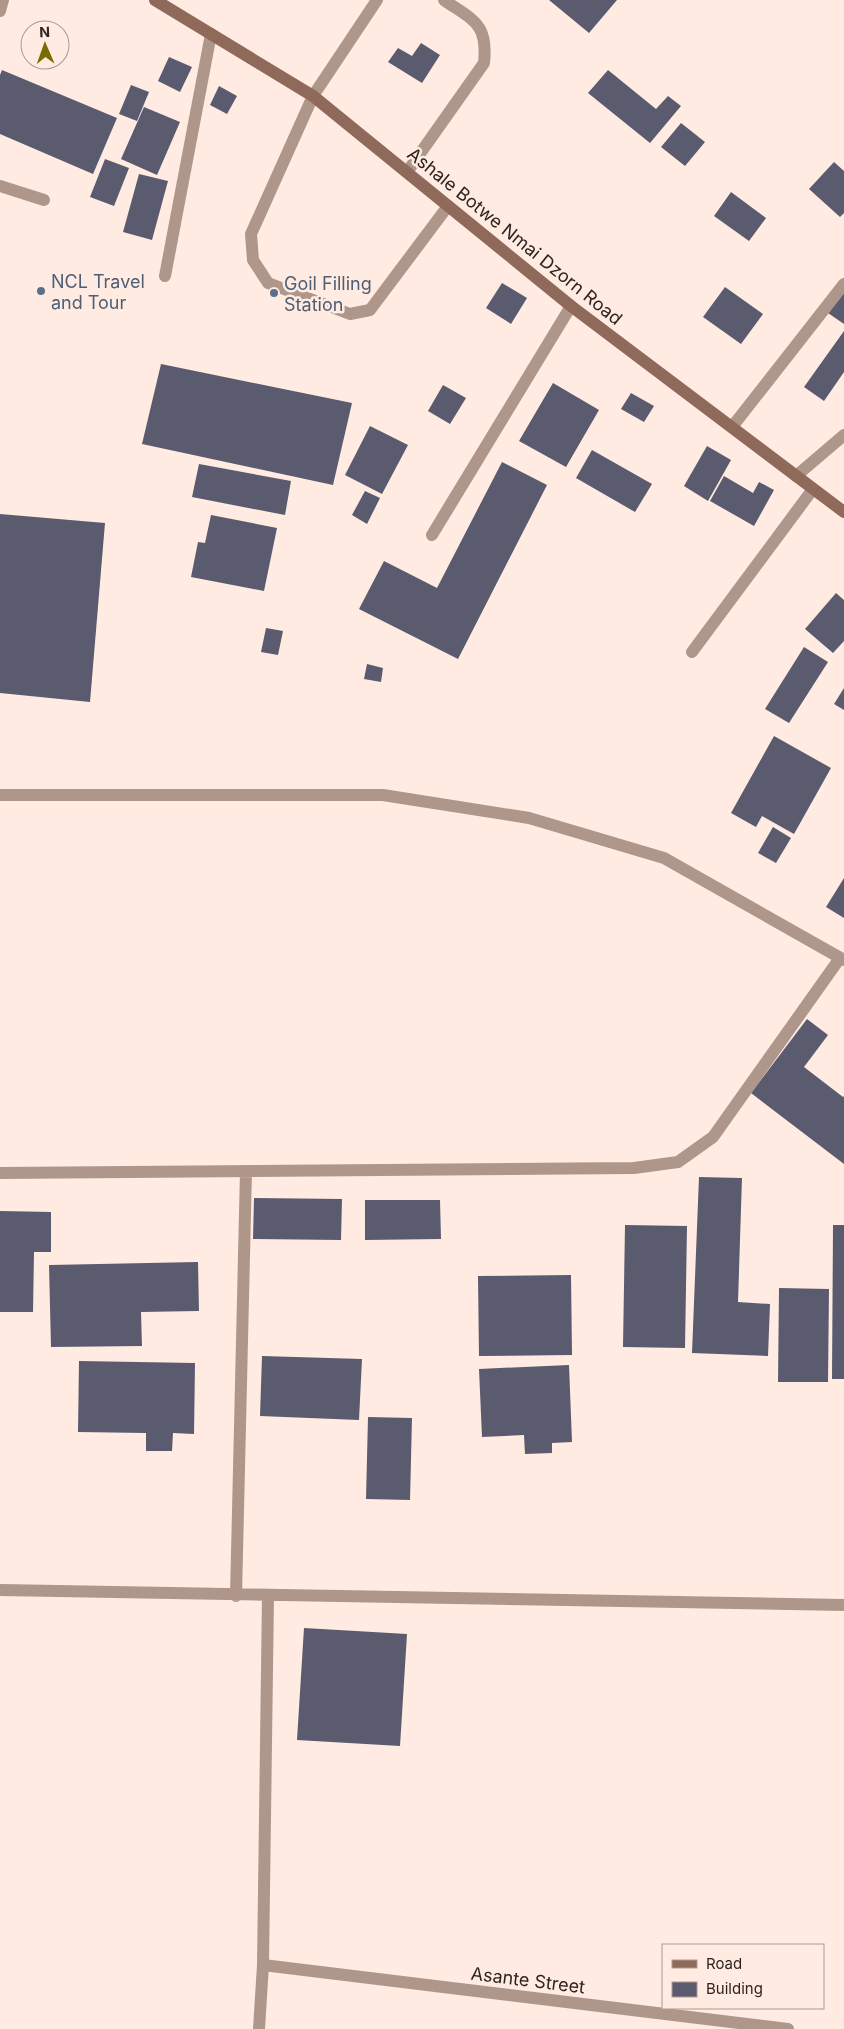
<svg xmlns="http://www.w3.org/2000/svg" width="844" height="2029" viewBox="0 0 844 2029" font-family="Inter,sans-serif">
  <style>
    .building { fill: #5a5b6f }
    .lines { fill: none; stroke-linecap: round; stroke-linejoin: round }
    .lane { stroke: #af968b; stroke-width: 12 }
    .street { stroke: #af968b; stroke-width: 12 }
    .secondary { stroke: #8f6a5b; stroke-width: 12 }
    .service-dot { fill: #5c6f8a; stroke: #ffebe1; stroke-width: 2 }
    .labels { text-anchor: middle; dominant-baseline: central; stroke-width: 5; stroke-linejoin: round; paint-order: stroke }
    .street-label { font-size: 18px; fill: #2d241f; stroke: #ffebe1 }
    .service-label { font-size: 18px; fill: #4e5e75; stroke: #ffebe1; text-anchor: start }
  </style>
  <rect width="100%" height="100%" fill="#ffebe1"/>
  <path class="building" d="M549,0h68l-28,33z
    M421,43l19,12 -18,28 -34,-21 10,-14 14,8z
    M169,57l23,10 -12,25 -22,-11z
    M2,70l115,48 -24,56 -93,-40v-59z
    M608,70l48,39 12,-13 13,10 -31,37 -62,-50z
    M131,85l18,7 -12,29 -18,-7z
    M219,86l18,10 -10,18 -17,-9z
    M144,107l36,15 -23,53 -36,-16z
    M681,123l24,19 -20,24 -24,-19z
    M105,159l24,9 -15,38 -24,-9z
    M834,162l10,9v42l-4,4 -31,-28z
    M139,174l29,7 -16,59 -29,-8z
    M731,192l35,26 -17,23 -35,-25z
    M502,283l25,15 -16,26 -25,-16z
    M725,287l38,27 -22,30 -38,-27z
    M844,289v35l-16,-11z
    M844,331v41l-20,29 -20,-14z
    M161,364l191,39 -19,82 -191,-41z
    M553,383l46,27 -33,57 -47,-26z
    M443,385l23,13 -16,26 -22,-13z
    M631,393l23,13 -10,16 -23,-13z
    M370,426l38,19 -26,49 -37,-19z
    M707,446l24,14 -23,41 -24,-15z
    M592,450l60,34 -17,28 -59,-34z
    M502,462l45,23 -89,174 -99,-50 25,-48 53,27z
    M199,464l92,17 -6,34 -93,-18z
    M724,476l29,17 6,-11 15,8 -20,36 -44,-25z
    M365,491l15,7 -13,26 -15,-9z
    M0,514l105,9 -15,179 -90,-9z
    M211,515l66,13 -13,63 -73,-14 7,-35 7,1z
    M836,593l8,7v41l-11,12 -28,-24z
    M266,628l17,3 -5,24 -17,-3z
    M804,647l24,15 -39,61 -24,-14z
    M367,664l16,4 -2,14 -17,-3z
    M844,688v22l-10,-6z
    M774,736l57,32 -37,66 -32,-18 -6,11 -25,-14z
    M773,827l18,11 -15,25 -18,-10z
    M844,878v40l-18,-11z
    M807,1019l21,16 -24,32 39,30 1,-1v68l-93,-71z
    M699,1177l43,1 -4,124 32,2 -2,52 -76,-3z
    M254,1198l88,1 -1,41 -88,-1z
    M365,1200h75l1,39 -76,1z
    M0,1211l51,1v40h-17l-1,60h-33z
    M625,1225l62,1 -2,122 -62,-1z
    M833,1225h11v154h-12z
    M198,1262l1,49 -58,1 1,34 -91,1 -2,-82z
    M571,1275l1,80 -93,1 -1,-80z
    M779,1288l50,1 -1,93h-50z
    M262,1356l100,3 -3,61 -99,-4z
    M79,1361l116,2 -1,71 -21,-1 -1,18h-26v-18l-68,-1z
    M569,1365l3,77 -20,1v10l-27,1 -1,-19 -42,2 -3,-68z
    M368,1417l44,1 -2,82 -44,-1z
    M304,1628l103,6 -7,112 -103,-6z"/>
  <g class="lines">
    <path class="lane" d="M377,0l-64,96 -62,138 2,26 15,23 82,31 20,-4 78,-104
      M0,11l3,-11
      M407,172l77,-109c4,-40 -10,-42 -40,-63
      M0,186l44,14
      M165,276l46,-242
      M732,427l112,-143
      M796,476l48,-41
      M432,535l139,-229
      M692,652l121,-163"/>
    <path class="street" d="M0,795h383l146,23 135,40 180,102
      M0,1173l634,-5 44,-6 35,-25 127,-179
      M0,1590l844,15
      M236,1596l10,-425
      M263,1965l525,64
      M259,2029l4,-64 5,-369"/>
    <path class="secondary" d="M155,0l158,96 258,210 273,206"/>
  </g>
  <g class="service-dot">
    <circle cx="41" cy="291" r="5"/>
    <circle cx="274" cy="293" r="5"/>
  </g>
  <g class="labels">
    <g class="street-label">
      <text transform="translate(515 236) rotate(39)">Ashale Botwe Nmai Dzorn Road</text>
      <text transform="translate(528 1980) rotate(7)">Asante Street</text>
    </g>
    <g class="service-label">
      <text x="51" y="281">NCL Travel<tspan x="51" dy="21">and Tour</tspan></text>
      <text x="284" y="283">Goil Filling<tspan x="284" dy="21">Station</tspan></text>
    </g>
  </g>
  <rect x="662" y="1944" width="162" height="65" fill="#ffebe1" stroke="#ab9b93"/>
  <rect x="672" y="1960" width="25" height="8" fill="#8f6a5b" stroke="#ab9b93"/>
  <text x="706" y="1969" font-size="15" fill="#2d241f">Road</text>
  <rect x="672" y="1982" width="25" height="15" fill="#5a5b6f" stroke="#ab9b93"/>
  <text x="706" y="1994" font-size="15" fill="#2d241f">Building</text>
  <g transform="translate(45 45) rotate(358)"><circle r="24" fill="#ffebe1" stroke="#ab9b93"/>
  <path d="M0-4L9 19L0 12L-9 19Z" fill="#7a6c05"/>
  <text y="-8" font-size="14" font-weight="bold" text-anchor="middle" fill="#2d241f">N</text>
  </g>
</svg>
